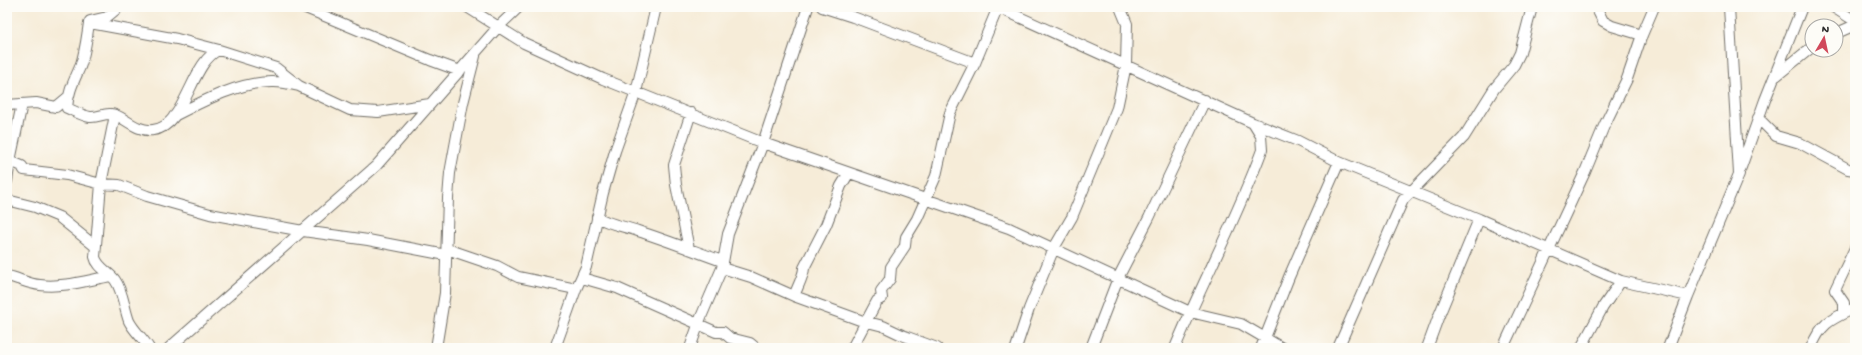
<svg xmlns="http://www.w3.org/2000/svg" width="1862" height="355" viewBox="0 0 1862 355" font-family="'Gochi Hand',sans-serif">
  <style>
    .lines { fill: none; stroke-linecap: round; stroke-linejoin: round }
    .minor-casing { stroke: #726f68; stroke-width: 12 }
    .minor { stroke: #fff; stroke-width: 10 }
  </style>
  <rect width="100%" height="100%" fill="#fdfcf7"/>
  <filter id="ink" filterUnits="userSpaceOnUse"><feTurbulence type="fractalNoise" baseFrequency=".025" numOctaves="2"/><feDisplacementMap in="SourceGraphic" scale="8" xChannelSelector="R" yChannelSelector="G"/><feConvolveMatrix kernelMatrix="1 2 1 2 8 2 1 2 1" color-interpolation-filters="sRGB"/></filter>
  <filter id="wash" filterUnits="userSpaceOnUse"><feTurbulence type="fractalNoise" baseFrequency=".012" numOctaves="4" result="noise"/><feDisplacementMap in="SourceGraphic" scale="16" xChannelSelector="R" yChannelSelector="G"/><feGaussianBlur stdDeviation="0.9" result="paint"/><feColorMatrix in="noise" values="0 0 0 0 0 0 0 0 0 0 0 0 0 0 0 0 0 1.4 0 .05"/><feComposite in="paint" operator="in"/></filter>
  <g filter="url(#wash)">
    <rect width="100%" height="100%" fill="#f6ecd8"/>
  </g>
  <g filter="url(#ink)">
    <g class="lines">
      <g class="minor-casing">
        <path id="minor" d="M119,7l-12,10 -17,4 -1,2c-2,13 -4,31 -9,44 -6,14 -12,25 -13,41 7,3 16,8 23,9 7,1 14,-4 21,-3 11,0 24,18 42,16 33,-3 38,-69 66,-80l57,18 23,18 51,24 28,2 52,-8
          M303,7l127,53 30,11
          M467,7l57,36 79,36 160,64 246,85 181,84 51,12 41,24
          M822,7l31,10 122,46
          M997,7l256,116 45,18 41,21 140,57 142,62 67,15
          M1596,7l7,14 9,5 30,9
          M1833,7l22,14
          M90,23l87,16 42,11
          M1836,35l1,-2 18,-8
          M1776,76l36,-29
          M22,104l-12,57 12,5 2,4 43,5 34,9 18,1 28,11 63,18 93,17 65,9 78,15
          M7,105l29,-2 20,4 12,-10
          M115,115l-14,69 -6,73c2,10 14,15 20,23 8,11 9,28 14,41 5,10 14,17 20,27
          M174,116c29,-15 67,-35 100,-34 9,0 17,2 25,4
          M1758,118l18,18 24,7 48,26 7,1
          M1740,170l25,-70 37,-93
          M7,181l3,-20
          M7,200l28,7 24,10 36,29
          M597,217c13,8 27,9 41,14 28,9 56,20 84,30
          M447,249l50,17 21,11 58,12
          M689,249l-13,-64 -2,-20 17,-52
          M722,268l29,9 43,19 66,24 23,6 19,9 35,13
          M7,276c11,2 21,8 33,9 23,3 48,-5 71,-9
          M582,278l35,10 99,44h7l7,6 20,5 6,5
          M794,296c3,-8 10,-21 10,-28l22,-43 15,-39 8,-13
          M1844,313v-10l-9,-13 20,-42
          M169,348l207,-182 122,-139 21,-20
          M436,348l9,-55 3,-95 2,-25 13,-70 12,-47
          M555,348l21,-59 10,-22 17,-74 12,-42 21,-59 20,-85
          M690,348l11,-31 21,-49 6,-34 35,-91 45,-136
          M852,348l25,-47 5,-3 -1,-7 9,-12 1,-12 14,-21 1,-9 11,-18 19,-43 14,-63 25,-50 23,-56
          M1016,348l13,-39 25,-61 18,-31 45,-109 9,-43 1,-41 -7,-17
          M1091,348l27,-70 31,-60 56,-118
          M1175,348c28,-67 62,-130 87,-198l-1,-14 -8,-13
          M1261,348l28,-71 50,-115
          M1338,348l65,-148 61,-63 30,-48 20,-24 6,-12 12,-46
          M1427,348l11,-30 41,-99
          M1503,348l82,-176 19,-46 23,-47 15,-44 12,-28
          M1581,348l22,-41 18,-26
          M1668,348l20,-52 51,-122 -10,-167
          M1811,348c10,-26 21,-29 44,-40"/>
      </g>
      <use href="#minor" class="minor"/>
    </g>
  </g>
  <rect width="1862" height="355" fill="none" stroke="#fdfcf7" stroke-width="24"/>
  <g transform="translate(1824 38) rotate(9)"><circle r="19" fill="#fdfcf7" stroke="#a9a8a5"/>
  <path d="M0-3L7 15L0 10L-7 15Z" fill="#d1495b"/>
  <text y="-6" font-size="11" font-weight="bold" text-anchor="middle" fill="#2b2b2b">N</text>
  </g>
</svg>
